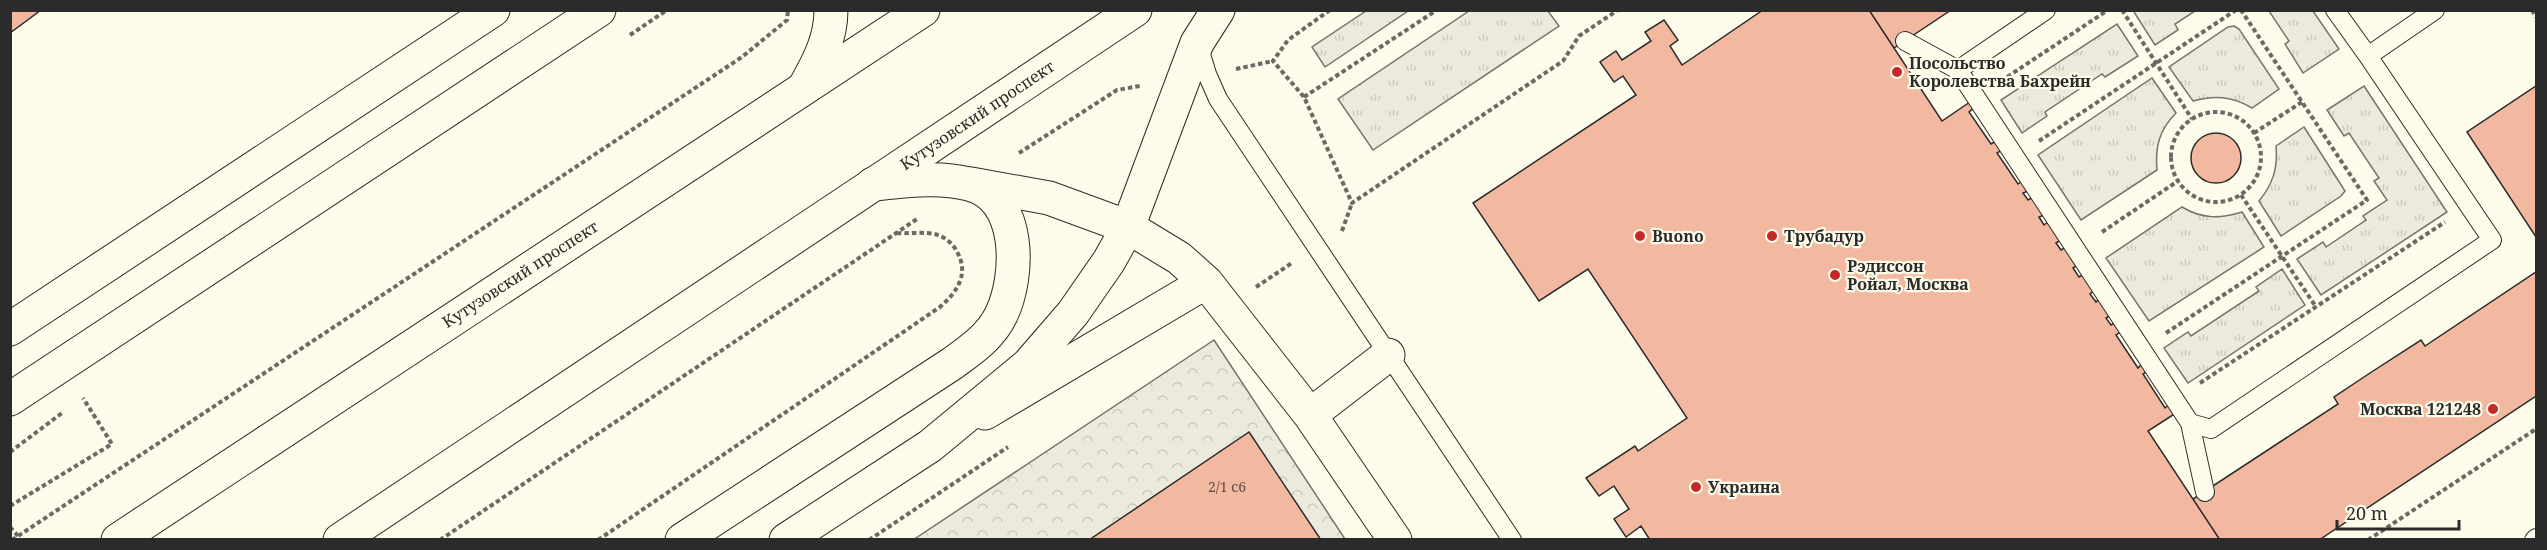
<svg xmlns="http://www.w3.org/2000/svg" width="2547" height="550" viewBox="0 0 2547 550" font-family="'Noto Serif',serif">
  <style>
    .grass { fill: url(#grass-tufts); stroke: #74746e; stroke-width: 1.5 }
    .forest { fill: url(#forest-crowns); stroke: #74746e; stroke-width: 1.5 }
    .building { fill: #f2b8a0; stroke: #2b2b2b; stroke-width: 1.5 }
    .lines { fill: none; stroke-linecap: round; stroke-linejoin: round }
    .lane-casing { stroke: #2b2b2b; stroke-width: 20 }
    .street-casing { stroke: #2b2b2b; stroke-width: 35 }
    .secondary-casing { stroke: #2b2b2b; stroke-width: 35 }
    .primary-casing { stroke: #2b2b2b; stroke-width: 35 }
    .path { stroke: #6a6964; stroke-width: 4; stroke-dasharray: 4.5 3; stroke-linecap: butt }
    .lane { stroke: #fdfbea; stroke-width: 18 }
    .street { stroke: #fdfbea; stroke-width: 33 }
    .secondary { stroke: #fdfbea; stroke-width: 33 }
    .primary { stroke: #fdfbea; stroke-width: 33 }
    .poi-dot { fill: #c62828; stroke: #fdfbea; stroke-width: 2 }
    .labels { text-anchor: middle; dominant-baseline: central; stroke-width: 4.5; stroke-linejoin: round; paint-order: stroke }
    .number-label { font-size: 14px; fill: #5d4e48 }
    .poi-label { font-size: 16px; font-weight: bold; fill: #2b2b2b; stroke: #fdfbea; text-anchor: start }
    .street-label { font-size: 16px; fill: #2b2b2b; stroke: #fdfbea }
  </style>
  <defs>
    <pattern id="grass-tufts" width="24" height="20" patternUnits="userSpaceOnUse" patternTransform="scale(1.5)"><rect width="24" height="20" fill="#ecebdb"/><path d="M3 7l-1-3M5 7V3M7 7l1-3M15 17l-1-3M17 17v-4M19 17l1-3" fill="none" stroke="#cbcabc"/></pattern>
    <pattern id="forest-crowns" width="20" height="18" patternUnits="userSpaceOnUse" patternTransform="scale(1.5)"><rect width="20" height="18" fill="#ecebdb"/><path d="M2 6a3 3 0 1 1 6 0M12 15a3 3 0 1 1 6 0" fill="none" stroke="#cbcabc"/></pattern>
  </defs>
  <rect width="100%" height="100%" fill="#fdfbea"/>
  <path class="grass" d="M2137,10h58v1l-20,13 3,6 -23,15 -21,-33z
    M1366,11h42l-83,56 -13,-20z
    M1469,11h79l11,15 -186,124 -35,-51z
    M2269,11h44l26,38 -36,24 -18,-29 4,-3z
    M2117,24l21,32 -33,21 -3,-3 -57,38 2,4 -25,17 -21,-33z
    M2234,26l5,3 40,60 -27,19c-20,-12 -38,-13 -59,-7l-24,-34 59,-40z
    M2152,78l24,35c-17,17 -21,34 -19,57l-76,50 -43,-65z
    M2364,86l83,126 -126,83 -24,-36 26,-17 3,5 40,-27 -3,-4 24,-16 -13,-19 5,-3 -30,-45 -5,3 -17,-26z
    M2304,127l41,64 -4,5 -60,40 -22,-35c14,-17 19,-33 17,-55z
    M2182,207c20,12 38,12 60,5l22,35 -115,74 -43,-63z
    M2282,269l23,36 -117,78 -24,-35 24,-16 3,4 68,-45 -3,-4z"/>
  <path class="forest" d="M1214,340l131,199 -432,1z"/>
  <path class="building" d="M10,10h31l-31,23z
    M1763,10h106l73,111 28,-19 4,6 -5,4 22,32 5,-3 6,9 -5,3 21,31 4,-3 6,10 -5,2 5,7 5,-3 11,18 -5,2 5,8 5,-4 12,19 -5,3 5,7 5,-3 12,18 -5,3 6,9 5,-3 11,16 -5,4 6,8 4,-4 11,17 -5,3 5,7 5,-3 6,9 -6,4 22,33 5,-5 5,8 -5,3 22,34 5,-4 6,9 -28,18 72,109h-570l-9,-14 -15,11 -12,-18 15,-10 -15,-23 -15,10 -13,-18 49,-32 3,5 49,-33 -99,-149 -49,32 -66,-98 163,-108 -13,-19 -9,6 -14,-20 16,-11 6,9 29,-19 -6,-9 19,-12 14,20 -8,6 12,19z
    M1869,10h82l-57,38z
    M2536,86v151l-69,-105z
    M2191 158a25 25 0 1 1 50 0a25 25 0 1 1-50 0Z
    M2536,272v124l-217,144h-99l-27,-41 145,-95 -4,-7 36,-24 51,-33 4,6z
    M1249,432l72,108h-232z"/>
  <g class="lines">
    <g class="lane-casing">
      <path id="lane" d="M2335,10l33,46 67,-46
        M1905,41l53,29 88,-60
        M1198,45l9,29 11,25 294,441
        M1958,70l232,353 21,6 281,-189 -124,-184
        M2190,423l15,69
        M2534,540l2,-2"/>
    </g>
    <g class="street-casing">
      <path id="street" d="M971,184l78,14 79,29 51,31 27,24 104,133 85,125
        M985,413l221,-131
        M1310,415l78,-60"/>
    </g>
    <g class="secondary-casing">
      <path id="secondary" d="M804,88c14,-25 27,-48 27,-78
        M10,329l483,-319
        M10,399l589,-389
        M682,540l271,-177c19,-14 38,-27 48,-48 19,-39 21,-118 -32,-131 -31,-8 -64,-3 -96,0
        M786,540l144,-94 98,-81 45,-52 36,-52 19,-34 69,-184 21,-33"/>
    </g>
    <g class="primary-casing">
      <path id="primary" d="M118,540l805,-530
        M340,540l795,-530"/>
    </g>
    <path class="path" d="M1330,10l-42,30 -15,21 31,36 48,106 211,-142 16,-25 39,-26
      M2122,10l70,109
      M2532,10l4,7
      M630,35l37,-25
      M1236,69l37,-8
      M2001,81l107,-71
      M1304,97l133,-87
      M2171 157a45 45 0 1 1 90 0a45 45 0 1 1-90 0Z
      M2254,133l48,-31
      M2039,141l197,-131
      M1019,153l98,-63 23,-4
      M2241,195l75,112
      M1342,231l10,-28
      M2102,232l76,-51
      M1256,287l36,-24
      M2166,333l201,-133 -126,-190
      M2200,383l245,-161
      M10,452l52,-39
      M10,506l102,-62 -29,-46
      M10,527l8,9
      M12,540l730,-483 45,-37 1,-10
      M440,540l477,-321
      M598,540l342,-233c18,-16 30,-34 16,-57 -3,-6 -10,-12 -18,-15 -12,-4 -30,-1 -43,-2
      M869,540l139,-93
      M2368,540l168,-111"/>
    <use href="#lane" class="lane"/>
    <use href="#street" class="street"/>
    <use href="#secondary" class="secondary"/>
    <use href="#primary" class="primary"/>
  </g>
  <g class="poi-dot">
    <circle cx="1897" cy="72" r="6"/>
    <circle cx="1640" cy="236" r="6"/>
    <circle cx="1772" cy="236" r="6"/>
    <circle cx="1835" cy="275" r="6"/>
    <circle cx="2493" cy="409" r="6"/>
    <circle cx="1696" cy="487" r="6"/>
  </g>
  <g class="labels">
    <g class="number-label">
      <text x="1227" y="486">2/1 с6</text>
    </g>
    <g class="poi-label">
      <text x="1909" y="63">Посольство<tspan x="1909" dy="18">Королевства Бахрейн</tspan></text>
      <text x="1652" y="236">Buono</text>
      <text x="1784" y="236">Трубадур</text>
      <text x="1847" y="266">Рэдиссон<tspan x="1847" dy="18">Ройал, Москва</tspan></text>
      <text x="2481" y="409" text-anchor="end">Москва 121248</text>
      <text x="1708" y="487">Украина</text>
    </g>
    <g class="street-label">
      <text transform="translate(977 115) rotate(-34)">Кутузовский проспект</text>
      <text transform="translate(520 274) rotate(-33)">Кутузовский проспект</text>
    </g>
  </g>
  <rect width="2547" height="550" fill="none" stroke="#2b2b2b" stroke-width="24"/>
  <path d="M2337 520v9h122v-9" fill="none" stroke="#2b2b2b" stroke-width="3"/>
  <text x="2346" y="520" font-size="18" fill="#2b2b2b" stroke="#fdfbea" stroke-width="4.5" paint-order="stroke">20 m</text>
</svg>
